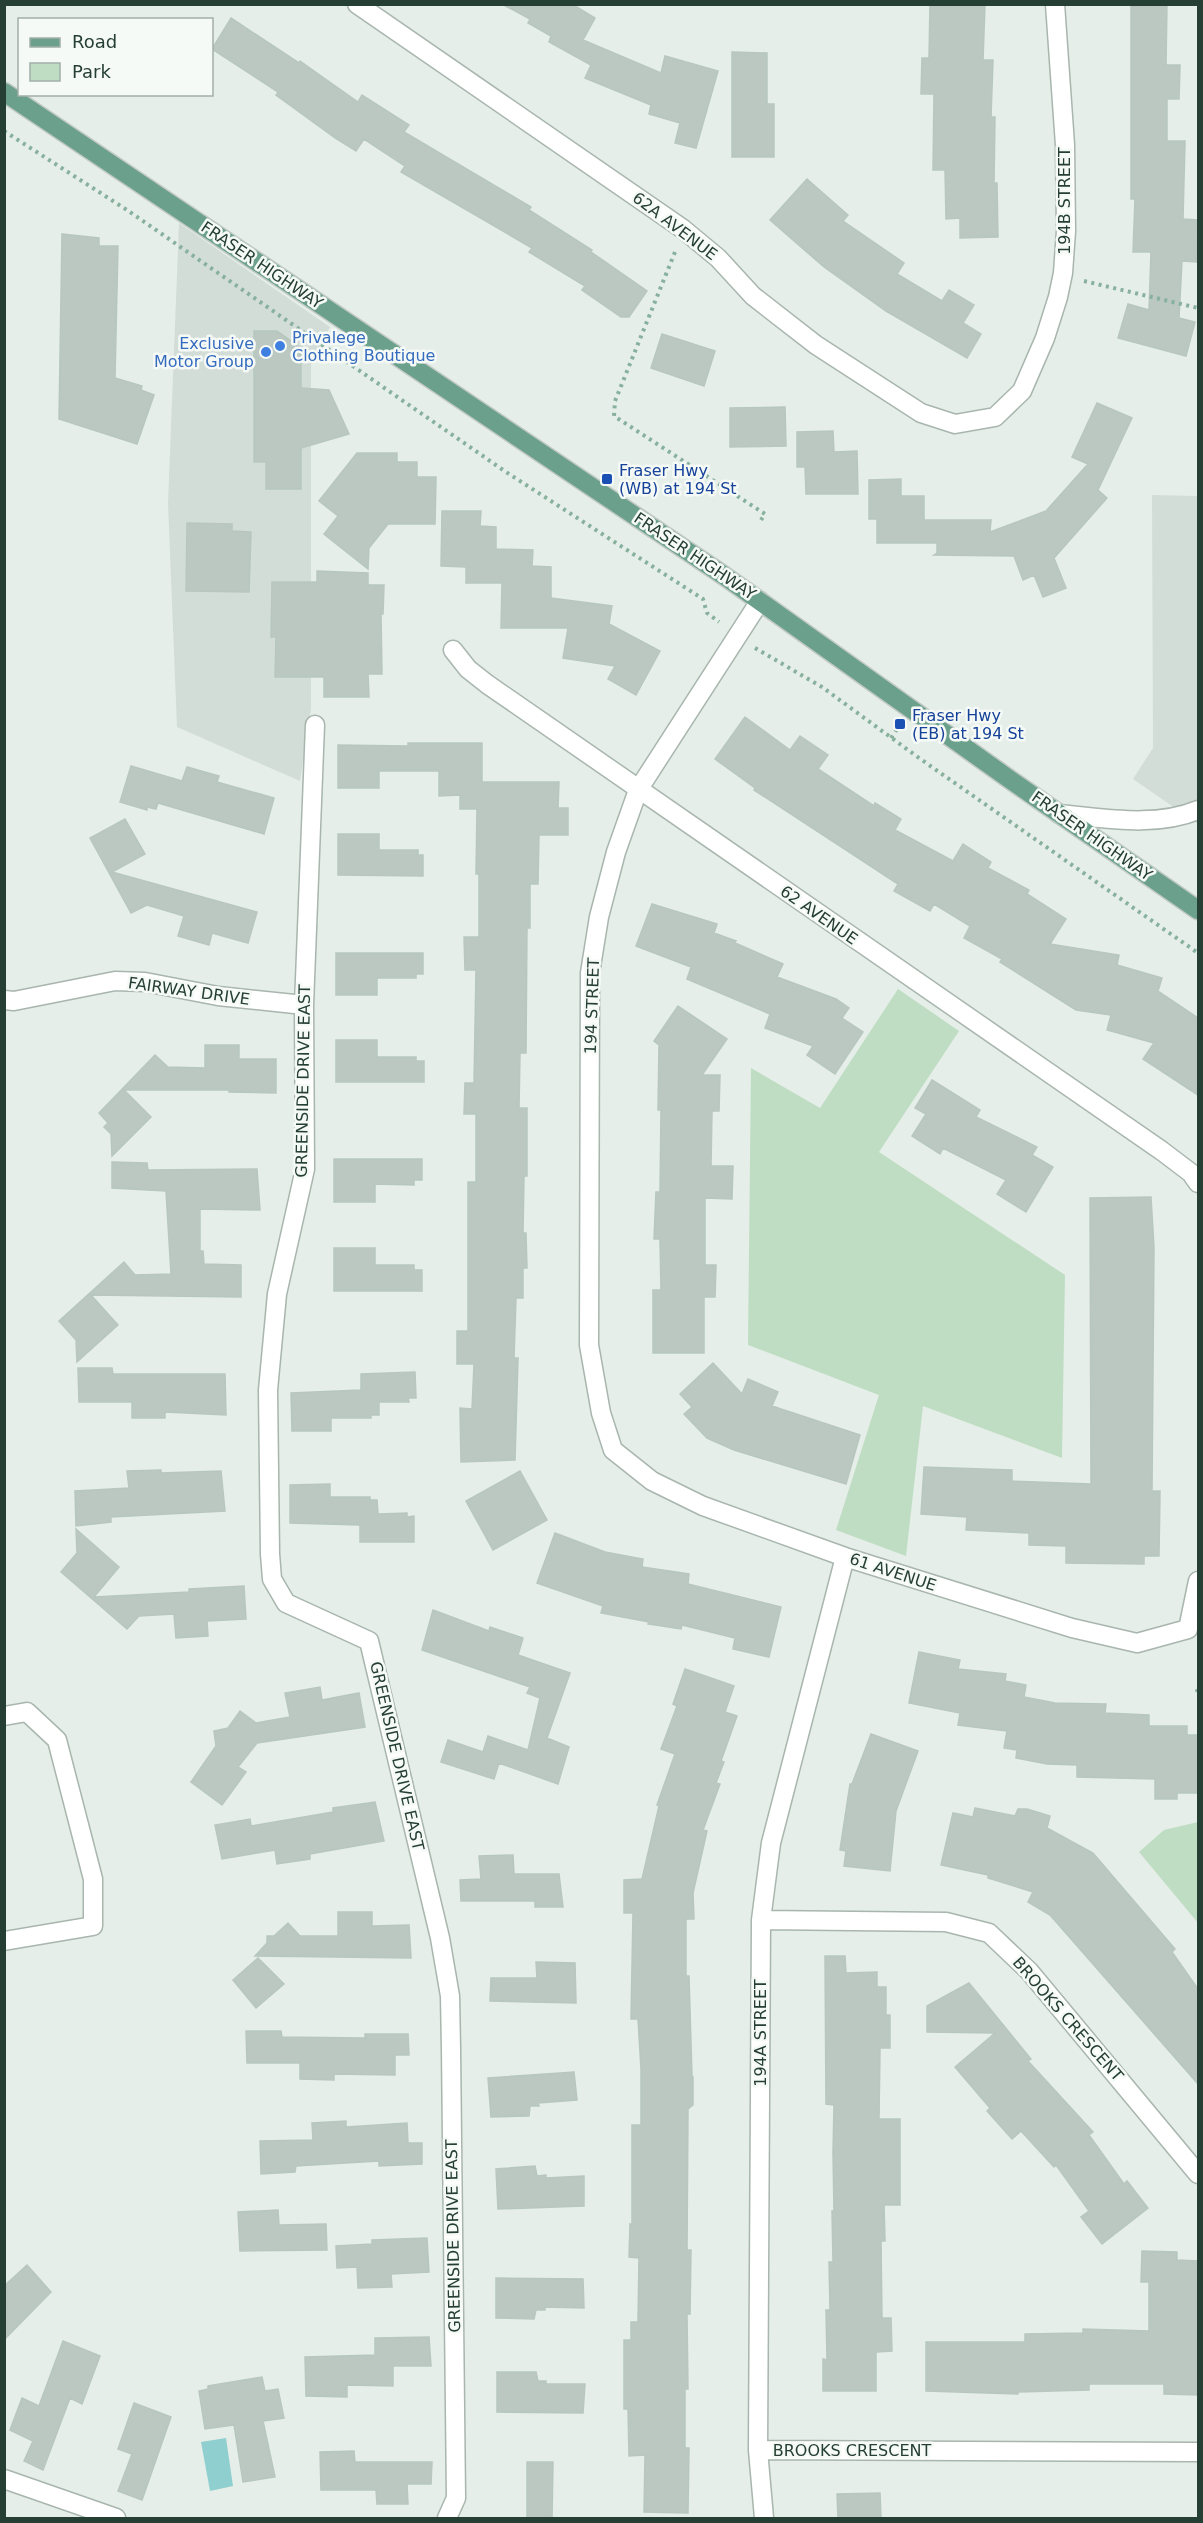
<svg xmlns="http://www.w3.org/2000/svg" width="1203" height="2523" viewBox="0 0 1203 2523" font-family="'DejaVu Sans',sans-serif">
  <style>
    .built { fill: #d3ddd7 }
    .green { fill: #bfddc3 }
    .water { fill: #90cfd0 }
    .building { fill: #bac8c1; stroke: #b7c7be; stroke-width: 1.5 }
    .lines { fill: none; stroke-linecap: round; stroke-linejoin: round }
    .minor-casing { stroke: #a8b6ae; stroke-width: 21 }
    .major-casing { stroke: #c2c9c6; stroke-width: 21 }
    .path { stroke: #87b09d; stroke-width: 4; stroke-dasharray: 3 4.5; stroke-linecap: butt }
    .minor { stroke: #fff; stroke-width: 18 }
    .major { stroke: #6ba18c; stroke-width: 18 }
    .shop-dot { fill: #3f7fe0; stroke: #f6faf7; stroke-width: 2 }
    .transit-dot { fill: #1a4fb4; stroke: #f6faf7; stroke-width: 2 }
    .labels { text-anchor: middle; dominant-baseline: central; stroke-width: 5; stroke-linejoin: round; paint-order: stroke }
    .street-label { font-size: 16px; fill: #253f34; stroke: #f6faf7 }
    .shop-label { font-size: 16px; fill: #366cbe; stroke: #f6faf7; text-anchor: start }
    .transit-label { font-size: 16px; fill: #164399; stroke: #f6faf7; text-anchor: start }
  </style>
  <rect width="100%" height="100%" fill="#e5eee8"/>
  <path class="built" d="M179,223l151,104 -19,38v344l-11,72 -123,-54 -9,-224z
    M1152,495l46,1v328l-65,-45 20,-31z"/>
  <path class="green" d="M898,989l61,42 -80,121 186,123 -3,183 -139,-52 -17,150 -70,-26 43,-135 -131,-50 3,-277 69,40z
    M1198,1822v101l-59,-71 25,-22z"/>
  <path class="water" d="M226,2438l7,48 -23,5 -9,-49z"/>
  <path class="building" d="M502,4h70l23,14 -12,22 78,33 4,-17 53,15 -22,77 -21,-5 5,-20 -31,-9 2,-9 -66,-27 6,-13 -42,-23 2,-6 -23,-13 2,-4z
    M930,4h55l-2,56h10l-2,57h4l-1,66h3l1,54 -38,1v-20l-14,1 -1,-49h-12l1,-76h-13l1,-36h7z
    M1131,4h36l-1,61h14l-1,34h-12v42h18l-2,78 15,1 -1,42 -15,-1 -3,57 16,4 -9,34 -68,-18 10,-34 21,6 2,-58h-18l2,-53h-4z
    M231,18l68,45 1,-2 58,41 4,-7 47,30 -5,7 127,75 -2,3 63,40 -1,2 56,39 -18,26h-8l-39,-27 3,-4 -56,-34 3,-4 -131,-76 4,-6 -41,-27 -8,12 -21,-13 -59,-43 2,-3 -66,-43z
    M732,52l35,1v51h7v53h-42z
    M807,179l41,36 -5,6 61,42 -7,11 45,27 7,-11 25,15 -11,18 18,11 -14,24 -81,-47 -62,-44 -54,-47z
    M62,234l37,4v8h19l-3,132 27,8 -1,4 13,5 -17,49 -78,-25z
    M254,331h23l24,17v40l28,2 20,44 -48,14v41h-35v-27h-12z
    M662,334l53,17 -11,35 -53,-18z
    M1097,403l35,15 -34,72 9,8 -53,60 12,30 -23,9 -9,-22 -11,5 -9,-24 -80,-1 3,-2v-10h-60v-24h-8v-39l32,-1v17h23v24h67l-1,12 56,-21 42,-47 -16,-7z
    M785,407l1,39 -56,1v-39z
    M833,431l1,21 23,-1 1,43h-52l-1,-27h-8v-35z
    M357,453h40v9h20v15h19l-1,47h-47l-19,24 -1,21 -44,-35 14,-18 -19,-15z
    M442,511h39l-1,15 16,1v22l37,1 -1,16 19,1v31l61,8 -3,18 51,27 -24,44 -28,-16 7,-13 -52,-8 5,-30h-67l1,-45h-36v-16l-25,-1z
    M187,523l45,1v7l19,1 -2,60 -63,-1z
    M317,571l51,2v12h16l-1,29h-2l1,60h-14l1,23h-45v-20h-49l1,-40h-5l1,-55h45z
    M745,717l45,33 10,-14 28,19 -10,14 56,37 1,-3 26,16 -6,11 58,31 10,-17 28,18 -3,6 41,22 -2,4 39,25 -16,25 69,11 -2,10 45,13 -4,13 40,27v77l-55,-36 11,-16 -47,-13 4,-15 -35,-5 -76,-48 2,-3 -38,-21 6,-12 -36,-22 -4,7 -36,-20 4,-7 -144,-94 1,-2 -40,-29z
    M408,743h74v39h77l-1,26h10v27h-29l-1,49h-8v44h-3l-1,125h-6l-1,55h8v68h-3l-1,57h3l1,35h-4v30h-7l-2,60h4l-3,102 -54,2 -1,-54 12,1 2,-45h-17v-33h11v-149h8v-68h-12l1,-31h9l2,-113h-11l-1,-33h15v-63h-3l1,-65h-17v-14l-21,1v-25h-60v17h-41v-43l70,1z
    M131,766l51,15 5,-14 32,9 -2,6 57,16 -10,36 -106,-31 -2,6 -9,-2v3l-27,-8z
    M125,819l20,35 -33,18 145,40 -9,31 -36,-10 -3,12 -31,-9 6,-20 -37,-11 -16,8 -41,-75z
    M338,834h41v16h39v5h5v21l-85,-1z
    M652,904l65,20 -3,9 22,8 -1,2 48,21 -6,13 59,22 13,9 -7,10 21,14 -28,42 -28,-19 6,-9 -48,-18 5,-14 -83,-35 4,-12 -55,-21z
    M336,953h87v21h-7v4h-39v17h-41z
    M678,1006l49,33 -25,36h18l-1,36h-7l-1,55h22l-1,33 -27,-1v67h11l-1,32h-11v56h-51v-63h8l-1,-51h-6l2,-47h4l1,-82h-3l1,-65 -5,-4z
    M336,1040h41v17h39v4h8v21h-88z
    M205,1045h34v14h37v34l-47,-1v-2h-105l27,27 -39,39 -1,-22 -7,-7 4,-4 -9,-10 56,-58 13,12 37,1z
    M932,1080l48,30 -4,7 61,30 -5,8 21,12 -27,45 -29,-18 9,-14 -63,-32 -3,6 -28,-18 14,-22 -11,-6z
    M334,1159h88v21h-8v5l-39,-1v18h-41z
    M112,1162l35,1 1,7 109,-1 3,41 -60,-1v42h3l1,13 37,1v32l-150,-2 27,30 -41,37 -1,-22 -17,-19 65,-59 11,13 36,-1 -5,-83 -54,-3z
    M1151,1197l3,51 -2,243h8l-1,65h-15v8l-78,-1v-17l-37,-1v-12l-63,-3 1,-13 -46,-3 3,-47 88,3v11l79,3 -1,-286z
    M334,1248h41v17h39v5h8v21h-88z
    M713,1363l29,31 6,-15 30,13 -6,14 88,29 -14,49 -112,-34 -27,-12 -23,-24 8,-7 -12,-13z
    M78,1368h34l1,6h112l1,41 -61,-3v6h-33v-16h-53z
    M415,1372l1,26h-8l1,4h-30v13h-8v3h-40v13h-39l-1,-38 70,-3v-16z
    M161,1470v3l60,-2 4,40 -114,6v5l-35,4 -1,-35 54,-3 -2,-17z
    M520,1471l27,49 -54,30 -27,-49z
    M330,1484v13h40v3h7l1,14 29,-1v4l7,-1v26h-54v-17l-70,-2v-38z
    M76,1529l43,38 -25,30 95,-5v-3l55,-3 2,33 -39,2 1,15 -32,2 -2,-24 -35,2 -12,13 -66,-57 16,-19z
    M555,1533l50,19 38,7 -1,8 47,7 -1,10 93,23 -12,50 -36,-8 2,-11 -53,-13 -1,4 -33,-5 1,-2 -48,-9 2,-7 -66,-23z
    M433,1610l56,21 1,-4 33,11 -5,17 52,18 -23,65 22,9 -11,37 -59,-21 -5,16 -53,-17 7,-22 35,12 5,-16 40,14 12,-52 -13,-5 3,-6 -108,-37z
    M919,1652l41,8 -2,9 48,5 -1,7 21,4 -2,12 31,6 51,1 -1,9 44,2v11h38v9h11v58h-21v6h-22v-20l-78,-2v-12l-30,-1 -31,-6 1,-8 -13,-2 3,-17 -49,-6 2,-12 -51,-10z
    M685,1669l49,17 -9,26 12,4 -16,45 3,1 -8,21 4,1 -17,46 4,1 -14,62 1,26h-8v57h3l3,101h1v28l-5,4 -1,141h4l-1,64h-3l1,75h-3v59h4l-1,65 -44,-1 1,-57 -16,1 -1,-47h-4v-69h7v-18h7l1,-64 -10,-1 1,-33 2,1v-100h9v-56l-3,-50h-7l2,-106h-9v-33l18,-1 17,-73 -2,-1 18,-51 -14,-5 16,-43 -4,-2z
    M320,1687l2,13 37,-7 6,34 -108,16 -19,24 8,5 -24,33 -31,-23 25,-36 -2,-15 14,-3 12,-17 16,12 34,-6 -5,-24z
    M871,1734l47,17 -22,60 -6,60 -46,-5 2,-15 -6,-1 10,-66h2z
    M375,1802l9,39 -74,13v5l-33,5 -2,-14 -53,9 -7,-34 35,-6 1,7 82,-14v-4z
    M975,1808l40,8 3,-7h9l23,7 -3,12 46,25 82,96 -3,3 26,37v95l-148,-169 -22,-13 5,-10 -45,-14v-3l-47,-10 12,-52 20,4z
    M513,1855l1,19h45l4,33h-28v-6h-74l-1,-21 21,-1 -2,-23z
    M338,1912h34v14l37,-1 2,33 -156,-2 12,-13v-7h7l14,-13 12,13h38z
    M825,1956h20l1,17 31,-1v15h9v28h4v33h-10l-1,71h21v86h-16l1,36h-4l1,77h9l1,33 -16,1v39h-53v-32l4,1 -1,-50h4l-1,-48h4l-1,-51h2l-1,-58 1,-48 -8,-1z
    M258,1958l26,26 -28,24 -23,-28z
    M536,1962l39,1 1,40 -86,-2 1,-23h46z
    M969,1983l62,76 -3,2 65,71 -4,3 35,49 3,-3 21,27 -46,36 -21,-27 8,-6 -33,-46 -2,2 -33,-36 -9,8 -25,-28 3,-3 -35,-41 40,-34 -68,-1v-26z
    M246,2031h35l1,6 83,1v-4h43l1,21h-14v20l-61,-1v6l-34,-1v-16h-53z
    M574,2072l3,28 -39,3 1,3h-9l-1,10 -38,1 -3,-39z
    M346,2121v6l61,-4 1,20h14v21l-43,2v-5l-83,5 -1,6 -34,2 -1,-33 53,-1 -1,-17z
    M535,2166l2,10 9,-1v3l38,-2v30l-86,3 -2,-40z
    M278,2210l1,15 47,-1 1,26 -87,1 -2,-39z
    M427,2238l2,34 -38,2 1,13 -34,1 -1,-21 -20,1 -1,-22 36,-2v-4z
    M1142,2251l35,1v8l21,1v134l-34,-1v-10h-75v6l-71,2v2l-92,-3v-49h99v-8l58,-1v-4l66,2v-49h-8z
    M27,2265l24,27 -47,48v-54z
    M496,2278l87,1 1,29 -39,-1v3h-9l-2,9 -38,-1z
    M429,2337l2,29h-38v20l-46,-1v12l-41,-1 -1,-39 70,-2v-17z
    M63,2341l37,15 -18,48 -12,-6 -27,72 -19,-9 9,-20 -23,-11 12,-32 17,8z
    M497,2372h39l2,9h8v3h39l-2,29 -86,-1z
    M262,2377l3,14 13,-2 6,29 -21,3 12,56 -32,5 -9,-57 -29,4 -6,-38 9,-2v-3z
    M134,2403l37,14 -29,83 -24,-9 14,-37 -14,-5z
    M354,2451l1,11h77l-1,22h-24l1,20h-31l-1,-14h-55l-1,-38z
    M527,2462h26l-1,56h-25z
    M880,2493l1,25h-43l-1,-24z"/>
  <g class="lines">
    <g class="minor-casing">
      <path id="minor" d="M357,4l326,225 35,29 35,38 63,49 105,68 34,11 40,-7 27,-26 23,-53 13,-41 5,-24 3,-42 -1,-86 -10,-141
        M760,601l-122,189 -22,62 -17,65 -9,56 -1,372 12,68 12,37 39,31 51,25 142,51 227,71 65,15 51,-14 10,-48
        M453,650l15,19 19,15 675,467 29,22 7,10
        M315,725l-11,280 1,164 -28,125 -9,96 2,164 2,25 14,24 83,38 71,297 10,58 1,53 5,449 -9,20
        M1059,814c46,4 95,14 139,-4
        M4,1000l10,1 101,-20 30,1 73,14 86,9
        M4,1716l23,-4 30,28 36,139v47l-89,15
        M761,1920l185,2 43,11 40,38 169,203
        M758,2450l440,2
        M4,2479l112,39
        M764,2518l-6,-68 3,-530 10,-77 74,-286"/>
    </g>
    <g class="major-casing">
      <path id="major" d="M4,92l719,483 289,206 186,129"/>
    </g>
    <path class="path" d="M4,131l123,79 379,262 197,127 4,14 12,9
      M675,252l-60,149 -1,15 151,98 -4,6
      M1084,281l114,27
      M755,648l67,39 97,71 279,195
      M891,738l8,-12
      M1197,1689l1,5"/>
    <use href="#minor" class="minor"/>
    <use href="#major" class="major"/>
  </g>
  <g class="shop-dot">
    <circle cx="280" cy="346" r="6"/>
    <circle cx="266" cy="352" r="6"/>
  </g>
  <g class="transit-dot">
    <rect x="601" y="473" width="12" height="12" rx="3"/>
    <rect x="894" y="718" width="12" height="12" rx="3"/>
  </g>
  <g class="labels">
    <g class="street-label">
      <text transform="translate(1064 201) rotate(-90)">194B STREET</text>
      <text transform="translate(675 226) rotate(37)">62A AVENUE</text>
      <text transform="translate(262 265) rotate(34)">FRASER HIGHWAY</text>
      <text transform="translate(695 556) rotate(34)">FRASER HIGHWAY</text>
      <text transform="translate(1092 836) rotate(35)">FRASER HIGHWAY</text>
      <text transform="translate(819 915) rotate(35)">62 AVENUE</text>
      <text transform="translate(189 991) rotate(8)">FAIRWAY DRIVE</text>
      <text transform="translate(592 1006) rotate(-88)">194 STREET</text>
      <text transform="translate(303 1081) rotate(-89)">GREENSIDE DRIVE EAST</text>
      <text transform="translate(893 1572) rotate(18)">61 AVENUE</text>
      <text transform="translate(397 1756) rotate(77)">GREENSIDE DRIVE EAST</text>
      <text transform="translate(1068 2019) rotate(49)">BROOKS CRESCENT</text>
      <text transform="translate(760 2033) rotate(-90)">194A STREET</text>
      <text transform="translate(453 2236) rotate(-91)">GREENSIDE DRIVE EAST</text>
      <text x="852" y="2450">BROOKS CRESCENT</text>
    </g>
    <g class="shop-label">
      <text x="292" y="337">Privalege<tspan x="292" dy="18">Clothing Boutique</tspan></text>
      <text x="254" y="343" text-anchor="end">Exclusive<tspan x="254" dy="18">Motor Group</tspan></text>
    </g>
    <g class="transit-label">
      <text x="619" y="470">Fraser Hwy<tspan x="619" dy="18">(WB) at 194 St</tspan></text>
      <text x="912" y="715">Fraser Hwy<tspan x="912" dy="18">(EB) at 194 St</tspan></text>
    </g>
  </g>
  <rect width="1203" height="2523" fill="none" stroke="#253f34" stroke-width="12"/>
  <rect x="18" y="18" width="195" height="78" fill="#f6faf7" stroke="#a2afa9" stroke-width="1.5"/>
  <rect x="30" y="38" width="30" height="9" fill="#6ba18c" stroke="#a2afa9" stroke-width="1.5"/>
  <text x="72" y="48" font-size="18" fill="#253f34">Road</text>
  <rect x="30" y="63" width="30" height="18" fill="#bfddc3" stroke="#a2afa9" stroke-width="1.5"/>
  <text x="72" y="78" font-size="18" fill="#253f34">Park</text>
</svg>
